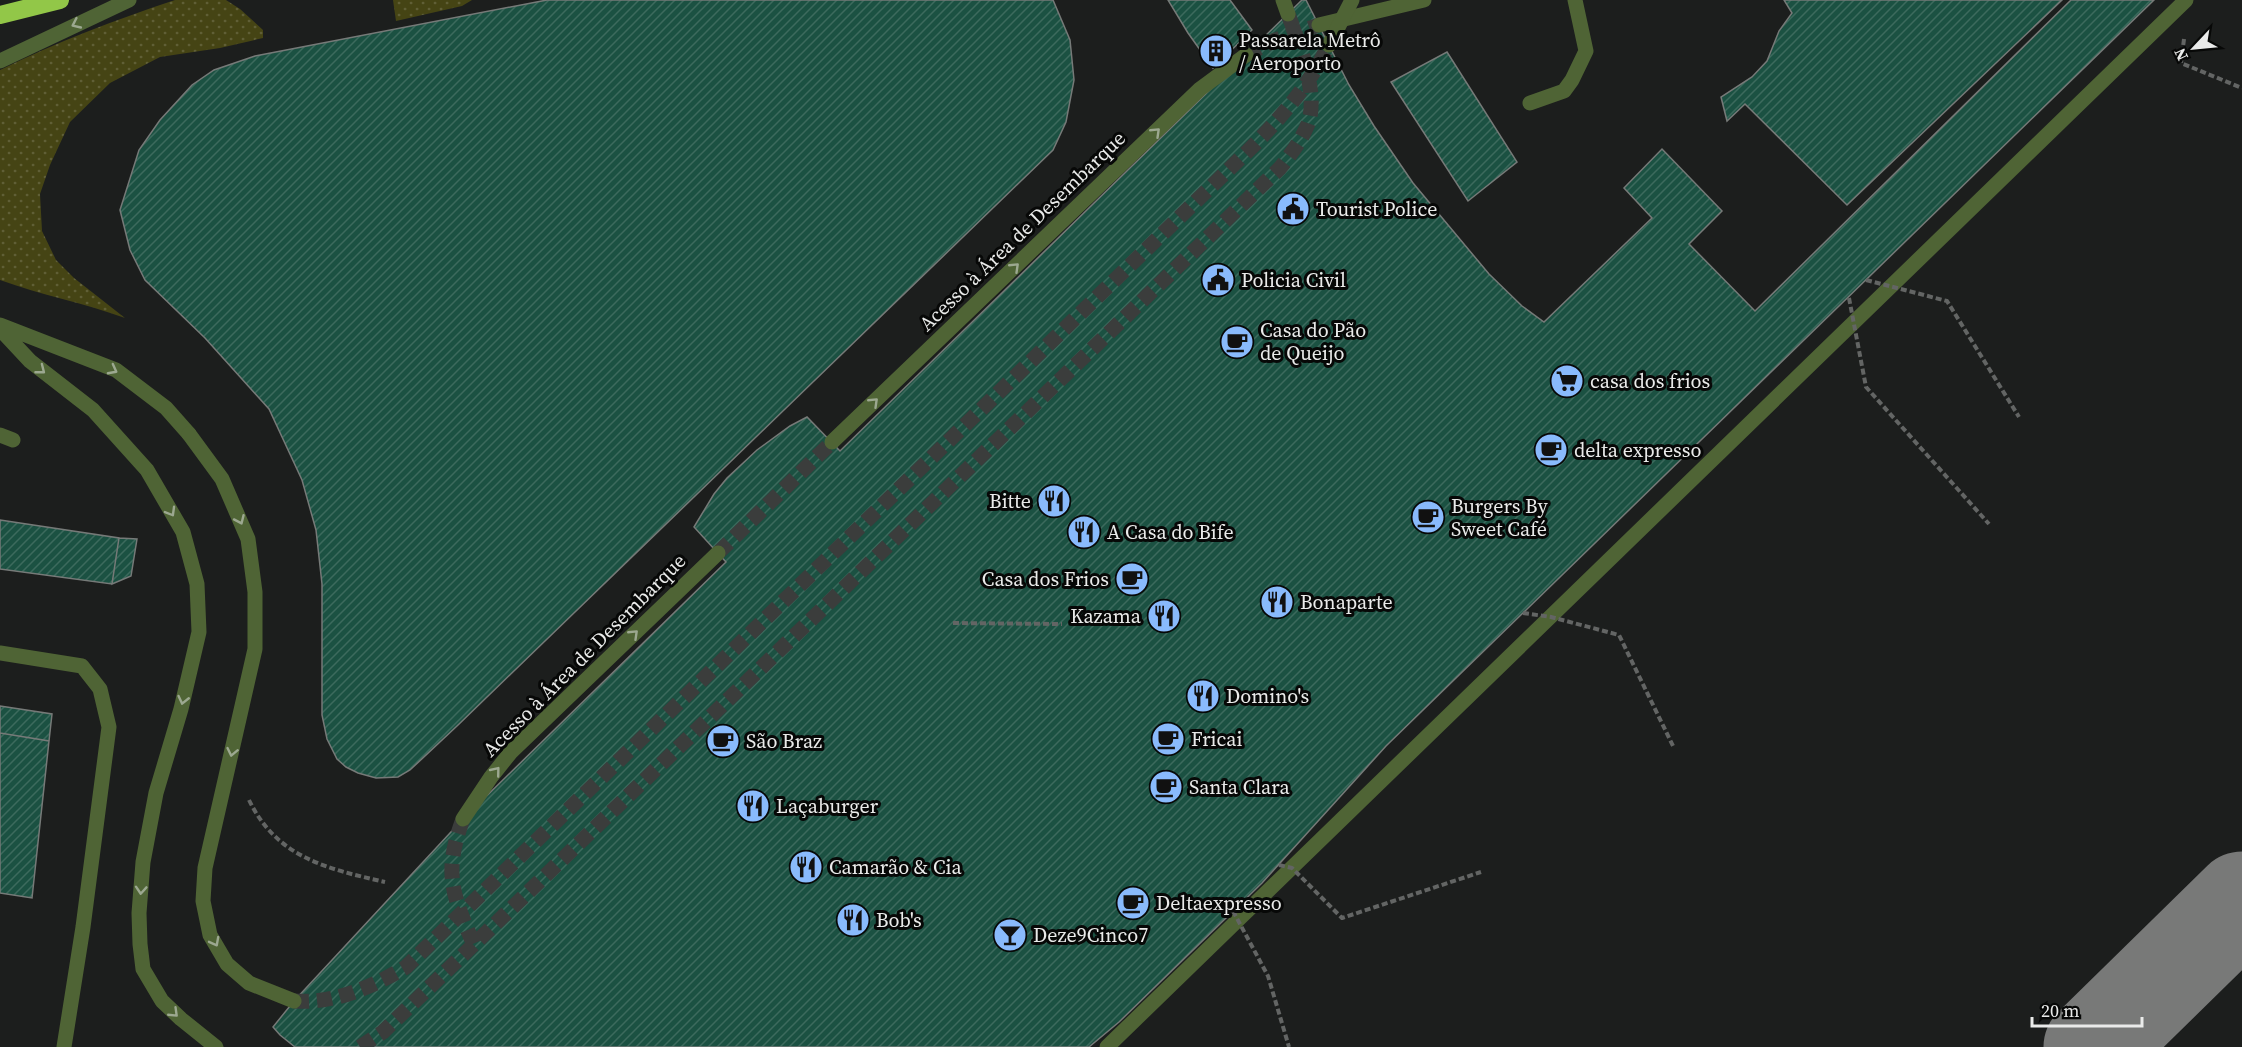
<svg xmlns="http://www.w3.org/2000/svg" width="2242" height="1047" viewBox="0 0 2242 1047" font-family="'Source Serif 4',serif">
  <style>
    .grass { fill: url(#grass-dots) }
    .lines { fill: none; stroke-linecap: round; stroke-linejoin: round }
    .taxiway { stroke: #787978; stroke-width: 99 }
    .building { fill: url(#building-hatch); stroke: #767a78; stroke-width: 1.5 }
    .minor-tunnel { stroke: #3b3d3c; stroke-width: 15; stroke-dasharray: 15 8; stroke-linecap: butt }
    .path { stroke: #636564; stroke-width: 4; stroke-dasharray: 6 3; stroke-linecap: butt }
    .minor { stroke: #4f6435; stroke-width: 15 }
    .highway { stroke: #92c748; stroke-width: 18 }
    .path-bridge { stroke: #636564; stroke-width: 4; stroke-dasharray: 6 3; stroke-linecap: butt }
    .minor-bridge { stroke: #4f6435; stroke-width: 15 }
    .oneway { stroke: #9ca890 }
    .labels { text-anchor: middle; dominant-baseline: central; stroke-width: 6; stroke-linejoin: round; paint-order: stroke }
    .poi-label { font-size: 20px; fill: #eaebea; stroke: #070807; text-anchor: start }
    .street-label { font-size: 20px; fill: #eaebea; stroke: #070807 }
  </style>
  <defs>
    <pattern id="grass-dots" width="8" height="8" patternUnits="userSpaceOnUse" patternTransform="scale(1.5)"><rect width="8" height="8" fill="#454414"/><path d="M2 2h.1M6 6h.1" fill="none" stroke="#605f36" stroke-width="1.8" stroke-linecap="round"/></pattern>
    <pattern id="building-hatch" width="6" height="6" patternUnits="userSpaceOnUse" patternTransform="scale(1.5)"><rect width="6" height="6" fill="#1b5142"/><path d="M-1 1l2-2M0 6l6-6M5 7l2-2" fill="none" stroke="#3c6a5d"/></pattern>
  </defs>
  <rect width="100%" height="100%" fill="#1c1e1d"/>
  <path class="grass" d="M175,0h51l14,9 23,21v8l-43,10 -60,9 -50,26 -40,39 -20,43 -10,29 2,37 14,29 18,18 51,40c-41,-15 -84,-23 -125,-38v-210c57,-28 115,-50 175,-70z
    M393,0h79l-10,6 -66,15z"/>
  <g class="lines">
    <path class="taxiway" d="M2093,1047l149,-146"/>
  </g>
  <path class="building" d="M547,0h506l17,40 4,40 -8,42 -13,28 -596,576 -47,44 -12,7 -22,1 -18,-5 -12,-6 -9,-8 -10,-20 -5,-24v-131l-6,-54 -14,-50 -33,-71 -64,-71 -60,-58 -15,-30 -10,-40 19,-60 21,-30 32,-35 22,-15 41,-14z
    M1168,0h62l22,30 -39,38 -25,-35z
    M1302,0h4l43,85 25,41 39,57 76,91 33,32 22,16 108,-104 -28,-30 38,-39 60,62 -33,33 66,67 316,-311h83l-768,746 -124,137 -143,139 -30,25h-794l-15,-12 -7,-8 21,-26 169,-182 263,-257 -32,-35 20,-33 13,-16 30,-28 33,-24 17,-9 33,34z
    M1784,0h278l-215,205 -102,-101 -18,17 -6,-24 31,-20 15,-16 12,-30 13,-18z
    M1447,52l70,110 -49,39 -77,-119z
    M0,520l119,18 -7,46 -112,-15z
    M119,538l18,1 -6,37 -19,8z
    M0,706l52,8 -3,27 -49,-8z
    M0,733l49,8 -17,157 -32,-5z"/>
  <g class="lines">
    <path class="minor-tunnel" d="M1246,55l29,-15 44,-15
      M718,553l114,-111
      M463,819c-20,54 -11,75 11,126
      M294,1001c40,3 78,-14 112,-34l848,-822c31,-32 54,-59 75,-100
      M360,1047l23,-15 897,-864c11,-14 21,-27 28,-44 11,-31 -9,-81 -20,-110"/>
    <path class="path" d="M2184,39l-3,24 61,25
      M953,623l109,1
      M249,800c28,58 79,69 136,82"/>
    <path class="minor" d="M1283,0l5,14
      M1319,25l105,-25
      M0,61l129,-61
      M1530,103l34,-12 8,-11 14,-29 -11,-51
      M0,325l116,45 50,38 23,26
      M0,329l30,32 63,49 54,60 36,62 14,52 2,48 -18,77 -25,84 -13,69 -4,51 1,31 3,25 19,32 19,18 35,28
      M0,435l13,5
      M832,442l368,-353 46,-34
      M0,653l82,13 18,23 9,38 -26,200 -19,120
      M463,819l28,-42 20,-25 207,-199
      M1107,1047l1079,-1047"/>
    <path class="highway" d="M0,15l60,-15"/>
    <path class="path-bridge" d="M1866,280l81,21 72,116
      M1849,298l17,89 123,137
      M1523,613l28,4 68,18 55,113
      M1279,865l13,3 50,50 139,-46
      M1233,911l35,65 21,71"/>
    <path class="minor-bridge" d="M1329,45l23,-45
      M189,434l33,45 26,60 7,53v57l-50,219 -2,33 7,34 17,29 22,19 45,18"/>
  </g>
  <defs><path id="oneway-chevron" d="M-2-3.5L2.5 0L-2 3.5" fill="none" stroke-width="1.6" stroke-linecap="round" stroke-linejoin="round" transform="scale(1.5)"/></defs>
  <g class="oneway">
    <use href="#oneway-chevron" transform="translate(76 24) rotate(155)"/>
    <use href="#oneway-chevron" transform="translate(1156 132) rotate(-44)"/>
    <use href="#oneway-chevron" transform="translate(1015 267) rotate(-44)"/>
    <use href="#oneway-chevron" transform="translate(41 370) rotate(38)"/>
    <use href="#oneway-chevron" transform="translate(113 370) rotate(28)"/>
    <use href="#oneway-chevron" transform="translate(874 402) rotate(-44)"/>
    <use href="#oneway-chevron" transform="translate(171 512) rotate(60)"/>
    <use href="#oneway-chevron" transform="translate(240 520) rotate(66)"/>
    <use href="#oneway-chevron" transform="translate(634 634) rotate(-44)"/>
    <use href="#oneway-chevron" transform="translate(183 700) rotate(103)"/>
    <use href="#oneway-chevron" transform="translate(232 752) rotate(102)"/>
    <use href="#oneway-chevron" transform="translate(496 771) rotate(-51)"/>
    <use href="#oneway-chevron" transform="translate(141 890) rotate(94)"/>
    <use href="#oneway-chevron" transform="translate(215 942) rotate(62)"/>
    <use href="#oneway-chevron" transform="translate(174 1013) rotate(44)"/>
  </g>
  <defs>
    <g id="building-disc" transform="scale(1.725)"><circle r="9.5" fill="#89bafc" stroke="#070807"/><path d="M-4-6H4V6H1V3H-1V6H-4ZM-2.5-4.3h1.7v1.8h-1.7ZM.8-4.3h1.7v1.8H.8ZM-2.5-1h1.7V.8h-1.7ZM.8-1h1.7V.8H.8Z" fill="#111"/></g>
    <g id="civic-disc" transform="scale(1.725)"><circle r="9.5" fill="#89bafc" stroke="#070807"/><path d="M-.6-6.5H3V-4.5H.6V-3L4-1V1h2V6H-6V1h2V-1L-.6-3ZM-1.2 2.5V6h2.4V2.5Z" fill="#111"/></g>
    <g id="cafe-disc" transform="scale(1.725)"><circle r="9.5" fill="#89bafc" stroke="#070807"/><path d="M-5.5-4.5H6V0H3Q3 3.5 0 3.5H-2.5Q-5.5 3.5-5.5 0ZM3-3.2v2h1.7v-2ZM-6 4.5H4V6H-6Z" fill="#111"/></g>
    <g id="supermarket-disc" transform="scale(1.725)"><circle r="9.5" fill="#89bafc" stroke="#070807"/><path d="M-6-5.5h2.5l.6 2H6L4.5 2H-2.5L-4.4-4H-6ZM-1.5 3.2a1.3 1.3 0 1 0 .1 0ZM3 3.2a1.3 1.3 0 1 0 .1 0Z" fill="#111"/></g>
    <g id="restaurant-disc" transform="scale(1.725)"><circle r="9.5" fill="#89bafc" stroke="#070807"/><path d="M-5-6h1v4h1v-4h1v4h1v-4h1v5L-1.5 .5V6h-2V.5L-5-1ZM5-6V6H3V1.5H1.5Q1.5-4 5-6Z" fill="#111"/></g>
    <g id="bar-disc" transform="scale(1.725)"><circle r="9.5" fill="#89bafc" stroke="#070807"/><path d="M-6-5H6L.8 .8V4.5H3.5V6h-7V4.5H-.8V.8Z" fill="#111"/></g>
  </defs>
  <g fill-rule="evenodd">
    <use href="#building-disc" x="1216" y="51"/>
    <use href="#civic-disc" x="1293" y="209"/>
    <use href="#civic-disc" x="1218" y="280"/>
    <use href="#cafe-disc" x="1237" y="342"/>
    <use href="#supermarket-disc" x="1567" y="381"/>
    <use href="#cafe-disc" x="1551" y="450"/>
    <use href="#restaurant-disc" x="1054" y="501"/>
    <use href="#cafe-disc" x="1428" y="517"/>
    <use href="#restaurant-disc" x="1084" y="532"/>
    <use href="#cafe-disc" x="1132" y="579"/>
    <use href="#restaurant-disc" x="1277" y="602"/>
    <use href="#restaurant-disc" x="1164" y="616"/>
    <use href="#restaurant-disc" x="1203" y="696"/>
    <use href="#cafe-disc" x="1168" y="739"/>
    <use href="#cafe-disc" x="723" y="741"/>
    <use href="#cafe-disc" x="1166" y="787"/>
    <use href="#restaurant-disc" x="753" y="806"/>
    <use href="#restaurant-disc" x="806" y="867"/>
    <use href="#cafe-disc" x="1133" y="903"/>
    <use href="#restaurant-disc" x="853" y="920"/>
    <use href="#bar-disc" x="1010" y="935"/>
  </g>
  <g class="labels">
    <g class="poi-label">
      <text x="1239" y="40">Passarela Metrô<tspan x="1239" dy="23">/ Aeroporto</tspan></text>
      <text x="1316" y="209">Tourist Police</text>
      <text x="1241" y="280">Policia Civil</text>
      <text x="1260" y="330">Casa do Pão<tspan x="1260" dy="23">de Queijo</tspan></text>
      <text x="1590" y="381">casa dos frios</text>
      <text x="1574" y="450">delta expresso</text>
      <text x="1031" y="501" text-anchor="end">Bitte</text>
      <text x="1451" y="506">Burgers By<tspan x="1451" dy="23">Sweet Café</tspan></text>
      <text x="1107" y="532">A Casa do Bife</text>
      <text x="1109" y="579" text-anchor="end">Casa dos Frios</text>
      <text x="1300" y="602">Bonaparte</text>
      <text x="1141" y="616" text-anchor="end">Kazama</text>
      <text x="1226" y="696">Domino's</text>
      <text x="1191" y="739">Fricai</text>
      <text x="746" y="741">São Braz</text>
      <text x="1189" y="787">Santa Clara</text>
      <text x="776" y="806">Laçaburger</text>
      <text x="829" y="867">Camarão &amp; Cia</text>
      <text x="1156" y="903">Deltaexpresso</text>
      <text x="876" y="920">Bob's</text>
      <text x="1033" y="935">Deze9Cinco7</text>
    </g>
    <g class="street-label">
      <text transform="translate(1022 231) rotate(-44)">Acesso à Área de Desembarque</text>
      <text transform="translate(584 655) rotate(-45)">Acesso à Área de Desembarque</text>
    </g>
  </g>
  <g transform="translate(2194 48) rotate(244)" stroke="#070807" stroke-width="4.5" paint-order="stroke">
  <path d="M0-4.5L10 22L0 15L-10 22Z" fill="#eaebea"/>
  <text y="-9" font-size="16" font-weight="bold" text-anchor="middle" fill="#eaebea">N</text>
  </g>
  <path d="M2032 1017v9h110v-9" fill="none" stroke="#eaebea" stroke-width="3"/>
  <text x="2041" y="1017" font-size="18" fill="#eaebea" stroke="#070807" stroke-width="4.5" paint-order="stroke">20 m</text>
</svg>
